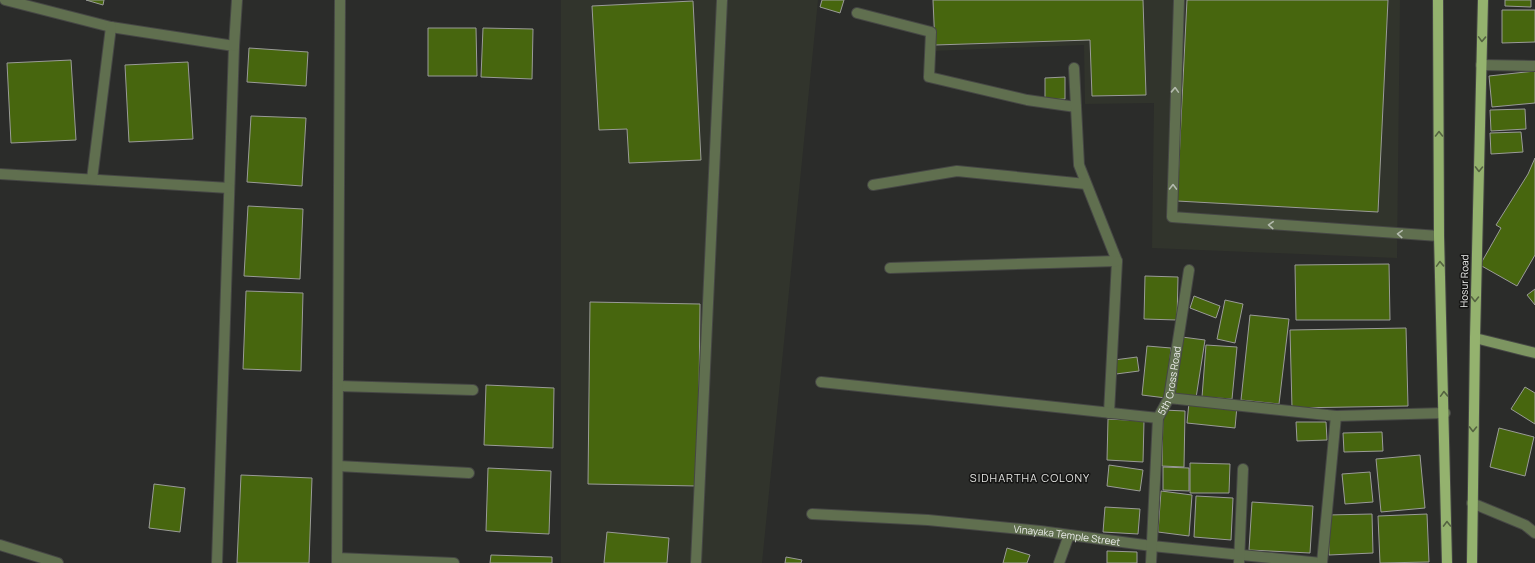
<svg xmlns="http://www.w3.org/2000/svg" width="1535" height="563" viewBox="0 0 1535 563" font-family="Manrope,sans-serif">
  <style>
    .built { fill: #31342c }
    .building { fill: #47660e; stroke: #9a9b98 }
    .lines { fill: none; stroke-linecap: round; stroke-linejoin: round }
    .lane-casing { stroke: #464745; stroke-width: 12 }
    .street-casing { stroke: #464745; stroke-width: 12 }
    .secondary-casing { stroke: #464745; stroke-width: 12 }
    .primary-casing { stroke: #464745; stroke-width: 12 }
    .lane { stroke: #606f4f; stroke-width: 10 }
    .street { stroke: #606f4f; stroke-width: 10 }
    .secondary { stroke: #7d9561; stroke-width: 10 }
    .primary { stroke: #94b26e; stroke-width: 10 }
    .oneway { stroke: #546340 }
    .oneway2 { stroke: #b3baad }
    .labels { text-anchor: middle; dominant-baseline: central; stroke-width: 3; stroke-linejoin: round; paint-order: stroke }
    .street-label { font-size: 10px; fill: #ebeceb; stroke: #141413 }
    .neighbourhood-label { font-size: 11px; letter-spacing: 1px; fill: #e2e3e0; stroke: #141413 }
  </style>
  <rect width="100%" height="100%" fill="#2b2c2a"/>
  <path class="built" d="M561,0h257l-56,563h-201z
    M932,0h468l-3,258 -245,-10 2,-145 -69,1 -1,-59 -151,6z"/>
  <path class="building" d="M86,0h18l-1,5z
    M822,0h22l-4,13 -20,-6z
    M933,0h210l3,95 -54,1 -2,-56 -155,5z
    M1187,0h201l-10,212 -201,-11z
    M1505,0h26v7l-26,-1z
    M693,1l8,159 -72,3 -2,-34 -28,1 -7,-124z
    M1502,10h33v32l-33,1z
    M428,28h48l1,48h-49z
    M483,28l50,1 -1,50 -51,-2z
    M249,48l59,4 -2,34 -59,-4z
    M71,60l5,80 -65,3 -4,-80z
    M188,62l5,77 -64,3 -4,-77z
    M1535,71v32l-43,4 -3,-31z
    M1065,77v22l-20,1v-22z
    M1525,109l1,20 -35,2 -1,-21z
    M251,116l55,2 -4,68 -55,-4z
    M1521,132l2,20 -32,2 -1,-21z
    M1535,158v97l-18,31 -37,-21 21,-37 -5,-3 32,-51z
    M248,206l55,3 -3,70 -56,-3z
    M1389,264l1,56h-94l-1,-55z
    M1145,276l33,1 -1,43 -33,-1z
    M1535,289v16l-8,-10z
    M246,291l57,2 -2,78 -58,-2z
    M1194,296l26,10 -4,12 -26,-10z
    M1225,300l18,4 -8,39 -18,-4z
    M590,302l110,2 -2,182 -110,-2z
    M1250,315l39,4 -10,85 -38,-4z
    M1406,328l2,78 -116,2 -2,-78z
    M1182,337l23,3 -9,58 -21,-3z
    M1206,345l31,2 -5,52 -30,-2z
    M1147,346l24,2 -5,50 -24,-3z
    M1137,357l2,14 -23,3 -2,-14z
    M486,385l68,3 -1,60 -69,-3z
    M1525,387l10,6v31l-24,-15z
    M1189,402l48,4 -2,22 -48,-5z
    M1163,410l22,1 -1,56 -22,-1z
    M1108,419l36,2 -1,41 -36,-2z
    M1296,422h30l1,18 -30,1z
    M1499,428l35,9 -9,39 -35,-9z
    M1382,432l1,19 -39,1 -1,-19z
    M1420,455l5,53 -44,4 -5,-53z
    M1190,463l40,1 -1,29h-39z
    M1109,465l34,5 -3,21 -33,-5z
    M1163,467l26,1v23l-26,-1z
    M488,468l63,3 -2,63 -63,-3z
    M1370,472l3,30 -28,2 -3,-30z
    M241,475l71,3 -3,85h-72z
    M154,484l31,4 -5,44 -31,-4z
    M1161,491l31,4 -3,41 -31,-4z
    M1196,496l37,2 -2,42 -37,-3z
    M1252,502l61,4 -3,47 -61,-3z
    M1105,507l35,2 -2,25 -35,-2z
    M1372,514l1,39 -44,2 -1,-40z
    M1427,514l2,48 -49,1 -2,-47z
    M607,532l62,6 -2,25h-63z
    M1007,548l23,7 -3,8h-24z
    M1107,551l30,1v11h-30z
    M491,555l61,2v6h-62z
    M786,557l16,3 -1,3h-16z"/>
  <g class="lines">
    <g class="lane-casing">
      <path id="lane" d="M1179,0l-7,217 267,19
        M696,563l26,-563"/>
    </g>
    <g class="street-casing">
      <g id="street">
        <path d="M5,0l106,27 123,19 -17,517"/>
        <path d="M857,13l74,19 -2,45 98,23 49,7"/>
        <path d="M234,46l3,-46"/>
        <path d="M1481,65l54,1"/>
        <path d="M1074,68l5,97 38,96 -8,152"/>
        <path d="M0,174l229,14"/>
        <path d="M92,179l19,-152"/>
        <path d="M873,185l84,-14 129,13"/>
        <path d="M890,268l227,-7"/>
        <path d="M821,382l337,36"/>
        <path d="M338,386l135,4"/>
        <path d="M1169,398l167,18 109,-3"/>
        <path d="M338,466l131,7"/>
        <path d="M1472,503l53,22 10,8"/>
        <path id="s1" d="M812,514l116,6 112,11 112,15 169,17"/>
        <path d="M0,545l58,18"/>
        <path d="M337,558l117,5"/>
        <path d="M337,563l3,-563"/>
        <path d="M1059,563l10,-28"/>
        <path id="s2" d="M1151,563l7,-145 11,-20 20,-128"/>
        <path d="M1239,563l4,-94"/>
        <path d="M1322,563l14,-147"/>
      </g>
    </g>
    <g class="secondary-casing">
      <path id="secondary" d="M1475,338l60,15"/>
    </g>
    <g class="primary-casing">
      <path id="primary" d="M1438,0l1,236 8,327
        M1472,563l3,-225 8,-338"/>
    </g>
    <use href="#lane" class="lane"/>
    <use href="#street" class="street"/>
    <use href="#secondary" class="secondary"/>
    <use href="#primary" class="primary"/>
  </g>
  <defs><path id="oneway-chevron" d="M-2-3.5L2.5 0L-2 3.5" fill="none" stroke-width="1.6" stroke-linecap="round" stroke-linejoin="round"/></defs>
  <g class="oneway">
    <use href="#oneway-chevron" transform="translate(1482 39) rotate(92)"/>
    <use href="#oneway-chevron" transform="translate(1439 134) rotate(-90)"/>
    <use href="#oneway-chevron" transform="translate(1479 169) rotate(91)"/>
    <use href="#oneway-chevron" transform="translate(1440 264) rotate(-92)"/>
    <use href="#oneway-chevron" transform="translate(1475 299) rotate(91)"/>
    <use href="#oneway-chevron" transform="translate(1444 394) rotate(-92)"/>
    <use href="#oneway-chevron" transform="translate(1473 429) rotate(91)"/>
    <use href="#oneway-chevron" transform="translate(1447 524) rotate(-91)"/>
  </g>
  <g class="oneway2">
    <use href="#oneway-chevron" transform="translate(1175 90) rotate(-88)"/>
    <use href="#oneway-chevron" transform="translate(1173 187) rotate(-89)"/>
    <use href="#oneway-chevron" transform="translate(1271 225) rotate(-176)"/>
    <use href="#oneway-chevron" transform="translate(1400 234) rotate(-177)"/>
  </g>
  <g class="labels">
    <g class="street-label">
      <text transform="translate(1464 281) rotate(-89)">Hosur Road</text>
      <text stroke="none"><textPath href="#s2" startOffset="185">5th Cross Road</textPath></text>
      <text stroke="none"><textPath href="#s1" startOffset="256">Vinayaka Temple Street</textPath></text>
    </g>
    <g class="neighbourhood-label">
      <text x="1030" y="477">SIDHARTHA COLONY</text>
    </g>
  </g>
</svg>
